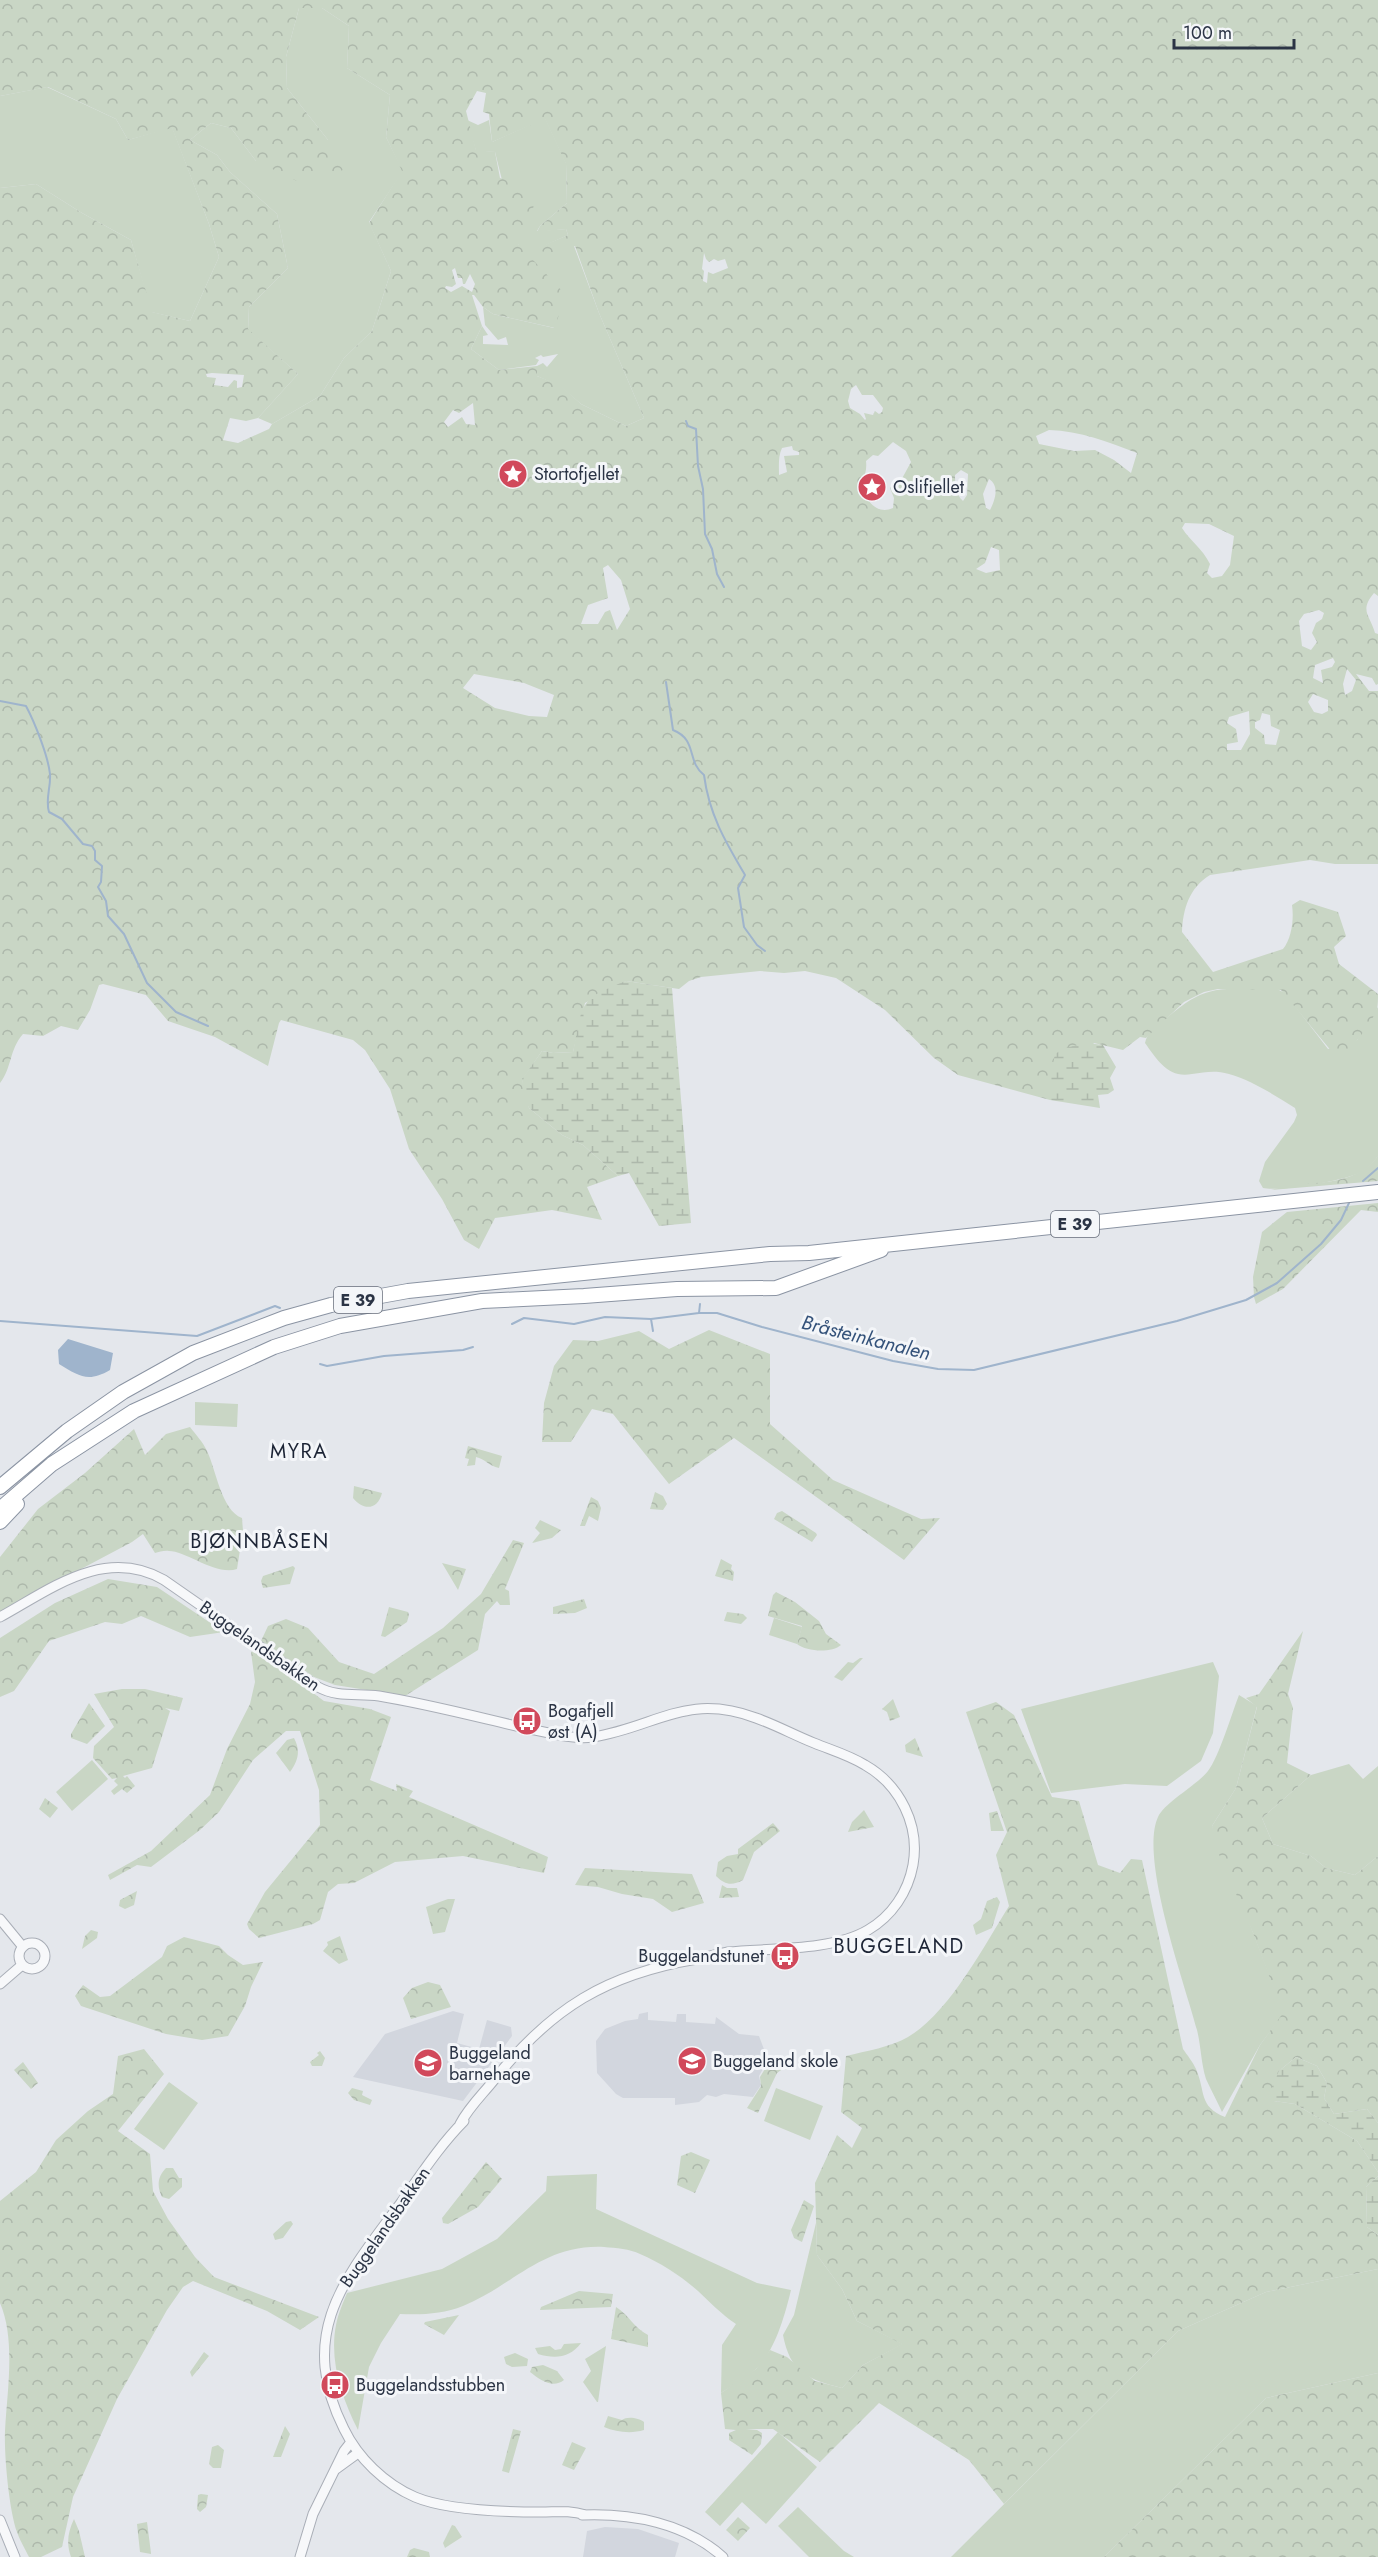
<svg xmlns="http://www.w3.org/2000/svg" width="1378" height="2557" viewBox="0 0 1378 2557" font-family="Jost,sans-serif">
  <style>
    .built { fill: #d2d6de }
    .green { fill: #c9d6c5 }
    .forest { fill: url(#forest-crowns); fill-rule: evenodd }
    .wetland { fill: url(#wetland-marsh) }
    .water { fill: #9fb4cc }
    .lines { fill: none; stroke-linecap: round; stroke-linejoin: round }
    .stream { stroke: #9fb4cc; stroke-width: 2 }
    .minor-casing { stroke: #a9aeb7; stroke-width: 11 }
    .highway-casing { stroke: #8b94a3; stroke-width: 16 }
    .minor { stroke: #f7f8fa; stroke-width: 9 }
    .highway { stroke: #fff; stroke-width: 14 }
    .labels { text-anchor: middle; dominant-baseline: central; stroke-width: 6; stroke-linejoin: round; paint-order: stroke }
    .shield { fill: #f4f6f9; stroke: #676e7b; stroke-width: 1.5 }
    .shield-label { font-size: 16px; font-weight: bold; fill: #2b3445 }
    .poi-label { font-size: 18px; fill: #2b3445; stroke: #f4f6f9; text-anchor: start }
    .street-label { font-size: 18px; fill: #2b3445; stroke: #f4f6f9 }
    .water-label { font-size: 20px; font-style: italic; fill: #34527a; stroke: #f4f6f9 }
    .neighbourhood-label { font-size: 20px; letter-spacing: 1.5px; fill: #1d2536; stroke: #f4f6f9 }
  </style>
  <defs>
    <pattern id="forest-crowns" width="20" height="18" patternUnits="userSpaceOnUse" patternTransform="scale(1.5)"><rect width="20" height="18" fill="#c9d6c5"/><path d="M2 6a3 3 0 1 1 6 0M12 15a3 3 0 1 1 6 0" fill="none" stroke="#adb8ab"/></pattern>
    <pattern id="wetland-marsh" width="20" height="14" patternUnits="userSpaceOnUse" patternTransform="scale(1.5)"><rect width="20" height="14" fill="#c9d6c5"/><path d="M1 5h8M5 5V1M11 12h8M15 12V8" fill="none" stroke="#adb8ab"/></pattern>
  </defs>
  <rect width="100%" height="100%" fill="#e4e7ec"/>
  <path class="built" d="M453,2011l11,3 -7,29 22,6 8,-29 24,7 1,9 -49,65 -110,-24 32,-43z
    M648,2012v8l28,2 1,-8h9v8l29,2 1,-7 23,17 20,2 9,24 -9,16 2,9 -8,12 -29,-3 -8,3 -9,-2 -8,7 -24,3v-7h-52l-7,-4 -19,-21 -1,-32 9,-12 20,-8 13,-2 1,-5z
    M605,2527l33,2 41,14 -4,14h-92l4,-26z"/>
  <path class="green" d="M299,8h23l27,18 -2,42 43,27 -4,42 17,34 -34,51 22,49 -19,60 -28,27 -24,38 -48,28 -14,-6 40,-44 -50,-44 1,-23 39,-39 -11,-54 -47,-42 -13,-17 -27,-15 21,-17 20,5 25,33 72,-21 -41,-52 -1,-31z
    M47,87l69,32 12,21 44,-13 37,97 10,33 -29,64 -39,-9 -20,-72 -49,-27 -46,-29 -36,4v-92z
    M545,118l21,45 1,40 -27,23 -3,5 29,-2 2,6 -31,14 37,-3 25,67 45,105 -18,8 -45,-22 -21,-18 -23,-10v-10l6,-3 4,4 11,-13 -15,3 -2,-2 -6,3 4,2 -3,5 -37,5 -28,-21 11,-23 6,9 -5,1v8l25,1 -2,-8 -8,3 -13,-15 -2,-18 10,7 61,14 -36,-84 -23,-92 -19,-1 -9,-31 11,5 11,-5 3,22z
    M1264,988l13,1 8,4 43,56 29,-9 21,-33v149c-5,7 -10,12 -17,16 -17,9 -81,20 -98,16l-4,-7 6,-19 29,-40 3,-7 -2,-7c-21,-13 -42,-27 -66,-34 -14,-4 -23,-2 -37,0 -23,5 -35,-14 -47,-31 2,-10 10,-15 17,-21 41,-36 50,-33 102,-34z
    M195,1402l43,2 -1,23 -42,-2z
    M774,1618l28,9 -5,17 -28,-9z
    M1213,1662l6,14 -6,57 -12,28 -34,25 -42,-2 -74,9 -30,-84z
    M1239,1695l18,11 -21,82 -24,38 72,187 -24,32 -38,67c-5,-11 -11,-22 -16,-33 -5,-16 -5,-33 -9,-49 -12,-46 -58,-172 -39,-213 7,-15 38,-31 50,-46 11,-14 24,-58 31,-76z
    M92,1760l16,19 -36,32 -16,-19z
    M1349,1764l14,15 15,-13v90l-23,19 -29,-7 -15,-12 -38,-12 -11,-26 49,-43z
    M169,2082l29,21 -34,47 -30,-21z
    M776,2088l47,18 -13,34 -46,-19z
    M597,2174l-1,35 161,74 34,7c-6,25 -16,61 -35,79 -10,10 -24,17 -35,24l1,-48 14,-21c-15,-10 -26,-22 -38,-33 -17,-15 -37,-28 -58,-37 -10,-5 -24,-6 -36,-7 -61,-3 -90,38 -141,59 -20,8 -41,9 -63,8l-19,29 -12,24 -11,63c-16,-32 -29,-69 -22,-105 2,-11 7,-22 11,-32l95,-24 55,-30 49,-48 1,-15z
    M816,2223l1,32 25,34 15,32 46,23 -40,21 -21,23c-35,-9 -52,-16 -59,-53l11,-20z
    M1378,2269v104l-112,25 -162,159h-153l227,-226 88,-39z
    M581,2343c-11,15 -26,16 -43,11l-3,-6 15,-2 5,4 6,-1 3,-5z
    M606,2346l-8,56h-1l-14,-20 8,-11 -6,-12z
    M515,2353l13,6 -1,7 -15,1 -6,-3 -2,-7z
    M778,2432l39,35 -51,57 -24,-22 -22,24 -15,-14z
    M218,2445l6,5 -3,18h-8l-4,-4 3,-17z
    M798,2507l46,44 10,6h-45l-31,-31z"/>
  <path class="forest" d="M0,0h1378v596l-4,-3c-15,18 -4,22 1,40l3,1v50l-2,1 -4,-7 -16,-4 13,17h9v173h-43l-25,-4 -100,15c-21,13 -27,34 -28,57l31,40 70,-23c9,-11 11,-31 9,-44l8,-5 38,12 8,24 -12,11 5,17 39,30c0,5 0,10 -1,15 -4,12 -29,46 -40,49l-56,-68 -63,-1 -14,3 -20,10 -38,36 -6,-1 -17,13 -29,-7 -44,57 -92,-25 -24,-17 -49,-48 -49,-32 -31,-7 -21,2 -24,-2 -59,6 -12,4 -10,8 -53,-8 -41,22 -12,49 -20,1 -11,-2 -20,29 7,28 33,27 21,10 35,31 -31,11 15,33 -50,-10 -57,8 -16,31 -15,-9 -22,-41 -33,-50 -19,-60 -25,-39 -12,-10 -72,-20 -2,3 -11,43 -53,-29 -47,-16 -22,-26 -43,-11 -4,1 -9,25 -12,20 -17,-4 -18,10 -20,-2c-14,16 -11,34 -23,49v-895l36,-4 46,29 49,27 21,72 38,9 29,-64 -10,-33 -37,-96 -44,12 -12,-21 -68,-32 -48,9zM299,8h23l27,18 -2,42 43,27 -4,42 16,34 -33,52 22,48 -19,60 -28,27 -24,38 -48,28 -3,5 -31,14 -15,-3 7,-22 16,3 12,-3 40,-44 -50,-45 1,-22 39,-39 -11,-54 -47,-42 -13,-17 -27,-15 21,-17 20,5 25,33 47,23 40,-14 -15,-30 -41,-52 -1,-31zM477,91l9,2 -3,19 6,2 3,28 53,-23 21,45 1,39 -27,23 -3,6 29,-3 2,6 -33,14 19,6 21,-9 24,67 45,105 -18,8 -45,-22 -21,-19 -23,-9v-10l-38,4 -28,-21 11,-23 -10,-31h2l9,12 10,7 62,14 10,-34 -47,-50 23,-55 -41,-11 -5,-26 -19,-2 -10,-39zM704,253l2,6 3,3 5,-3 4,2 7,-2 3,9 -15,6 -5,-2 -1,11 -4,-2 1,-10 -2,-2zM455,268l3,10h4l1,6h2l5,-10 5,10 -3,8 -10,-6 -11,6 -6,-4 1,-2 6,1 4,-3 -4,-14zM212,373l32,2 -2,12 -5,1v-7l-3,-1 -6,7 -14,-2 2,-7 -9,-1 -1,-3zM856,385l6,10h11l10,13 -1,4 -3,2 -4,-3 -2,4 -9,-2 2,6 -1,1 -5,-6 -10,-6 -2,-7 3,-12zM473,403l2,22 -9,-1 -4,-7 -14,10 -4,-5 9,-12 6,3zM1049,430c31,1 60,12 88,23l-6,20 -17,-13 -19,-10 -21,1 -35,-7 -3,-8zM893,442l13,9 5,11 -12,22h-6l-3,4 4,10 -1,10c-17,8 -31,-10 -29,-28 1,-7 3,-11 2,-19l7,-6 5,1zM792,446l1,4 6,2v3l-15,1 3,16 -8,3c0,-8 -1,-19 3,-27zM961,470l7,4 -1,21 -4,6c-7,-6 -8,-17 -8,-26zM989,479c11,7 6,21 1,31l-4,-2 -3,-14zM1185,523l24,1 25,12 -4,29 -8,11 -10,2 -5,-5 3,-9c-8,-16 -19,-22 -28,-36zM991,547l8,3 1,20 -14,3 -10,-4 9,-6zM608,565l13,15 9,29 -13,21 -7,-20 -5,2 -7,12h-17l7,-19 20,-7 -5,-30zM1319,610l5,3 -2,6 -6,4 -4,10 5,9 -6,8 -9,-4 -3,-25 5,-7zM1333,658l2,4 -3,5 -11,3 2,13 -10,-5 2,-13zM1347,669l9,11 -4,11 -7,4 -2,-11zM474,674l50,9 30,12 -7,22 -18,-1 -34,-8 -32,-20zM1313,694l15,6v11l-6,3 -8,-2 -6,-10zM1249,711l1,23 -9,16h-14v-6l11,-2 -2,-13 -9,-6 2,-6zM1262,713l8,2 1,11 9,4 -4,15 -11,-1 -1,-9 -9,-7v-6l5,-2z
    M1378,1156v25l-107,9c35,-11 82,0 107,-34z
    M1378,1203v9l-17,-2 -78,79 -27,15 -2,-7 -1,-20 9,-45 25,-20z
    M709,1330l61,24v70l63,56 88,39 19,-1 -36,42 -170,-122 -65,46 -56,-70 -21,-5 -21,33h-29l2,-39 10,-37 19,-26 25,1 41,-10 30,18z
    M190,1427c6,8 13,15 17,24 9,18 14,59 35,67l1,13 -6,38c-21,7 -51,-18 -68,-18 -4,-1 -10,1 -14,2l-12,-19 -11,8 -132,70v-55l38,-48 47,-36 49,-44 11,26 21,-21z
    M468,1446l34,10 -3,12c-10,-2 -14,-9 -23,-11l-1,8 -8,1 2,-7 -4,-1z
    M354,1486l28,7c-4,17 -19,18 -29,5z
    M655,1492l8,4 4,8 -4,6 -13,-1z
    M591,1497l7,4 3,7 -3,13 -9,-5 -4,10h-5z
    M782,1511l34,22 1,2 -5,7 -38,-23 3,-6z
    M540,1520l21,10 -9,8 -20,5 8,-10 -5,-5z
    M513,1540l11,3 -19,46 4,2 1,14h-10l-3,-4 -12,13 -7,36 -73,46 -70,-11 -21,-8 -53,-36 7,-15 18,-7 22,9 31,34 35,12 69,-46 38,-34z
    M721,1559l11,6 -1,4 3,3 -1,9 -18,-5z
    M442,1563l24,6 -8,21z
    M293,1566l2,2 -5,16 -27,4 -2,-7 2,-5z
    M108,1579l49,8 67,45 -34,5 -49,-21 -19,8 -17,-2 -56,19 -35,50 -14,6v-59l55,-35z
    M776,1592l19,10 24,19 7,13 15,11c-9,8 -34,7 -44,-1l5,-18 -34,-10 5,-21z
    M584,1599l3,9 -12,5 -22,1v-7z
    M389,1607l19,5 1,3 -2,7 -22,15 -4,-1z
    M727,1612l16,2 4,4 -6,6 -17,-3z
    M1303,1631l-15,63 5,14 -6,55 24,12 -49,43 11,26 38,12 15,12 29,7 23,-19v267l-11,-14 -33,5 -10,-16 3,-15 -10,-17 -21,-9 -17,14 -5,30 21,3 62,37 21,31v4l-12,11 1,40 11,8v34l-112,23 -88,39 -174,173 -35,-44 -90,-57 -59,59 -47,-33h-27l11,1 5,3 -1,11 -9,11 -23,-15v-7l7,-3 -11,-1 -4,-36 35,-24 14,-19 17,7 28,24 27,7 21,-23 39,-21 -45,-23 -15,-32 -25,-34 -2,-72 22,-48 15,13 10,-20 -21,-16 5,-56c20,-5 45,-9 62,-19 41,-24 76,-91 101,-131l-13,-51 11,-23 -41,-120 30,-10 18,13 38,82 27,4 19,64 22,8 11,-14 11,1 41,189c4,6 10,13 13,20 10,23 2,37 29,48l35,-72 23,-32 -30,-80 -39,-90 -2,-17 24,-38 21,-81 -11,-9 13,-4z
    M255,1650l69,51 46,8 21,8 -21,63 27,11 -1,-7 17,7 -4,6 139,60 -4,16 -81,-17 -68,6 -41,21 -16,1 -10,8 -8,28 -7,4 -54,14 -10,-9 -2,-5 18,-32 55,-67 -1,-35 -19,-59h-14l-33,29 -34,52 -19,18 -49,37 -14,-2 -27,15 -2,-5 43,-24 59,-56 17,-46 23,-45 5,-22 -4,-30z
    M860,1658h3l-21,23 -8,-4 14,-15 5,1z
    M122,1689h23l38,9 -4,13 -14,-3 5,3 -18,57 -29,8 2,2 2,-2 8,10 -8,7 -5,-4 -8,6 -3,-4 7,-6 -4,-4 3,-3 -5,1 -19,-21 1,-12 20,-19 -20,-33z
    M893,1699l7,18 -10,4 -3,-9 -5,-3z
    M89,1703l16,23 -18,18 -16,-6v-4z
    M294,1738c7,13 4,23 -4,34l-14,-19 11,-13z
    M915,1738l8,19 -17,-5 -1,-7z
    M45,1798l13,10 -8,10 -11,-9z
    M864,1810l10,17 -26,5 4,-10z
    M997,1811l7,20h-13l-2,-18z
    M773,1823l7,8 -26,21 -11,28c-11,6 -18,5 -27,-4l2,-14 9,-6 11,-2v-5z
    M585,1868l107,6 12,29 -32,9 -19,-13 -31,-5 -24,-7 -23,-2z
    M722,1885l5,3h10l2,9 -20,1z
    M137,1891l-3,14 -9,4 -6,-3 1,-6z
    M997,1897l3,5 -8,26 -16,7 -3,-10 8,-6 6,-18z
    M448,1899h7l-10,33 -12,2 -7,-27z
    M91,1930l7,2 -1,6 -15,11 3,-13z
    M340,1936l8,24 -9,4 -16,-13 5,-6 -1,-3z
    M184,1937l35,9 9,9 15,10 20,-3 -12,25 -6,19 -17,30 -26,4 -36,-6 -85,-28 -6,-10 8,-11 17,12 10,-1 52,-39 5,-11z
    M428,1982l12,3 11,22 -40,12 -8,-21 9,-10z
    M144,2049l20,25 -46,57 32,23 3,37 15,28 27,38 19,20 105,40 -19,13 -33,-19 -74,-30 -10,6 -16,23 -50,89 -44,98 -11,50 -21,10h-12c-4,-8 -9,-16 -12,-25 -8,-22 -13,-77 -12,-101 2,-39 11,-91 -5,-128v-102l36,-29 20,-32 32,-29 25,-17 5,-38z
    M320,2051l5,7 -3,8h-10l-2,-4 9,-7 -2,-2z
    M771,2059l20,4 -14,10 -19,40 -11,-5 14,-22 -1,-9z
    M23,2062l15,21 -7,6 -17,-19z
    M352,2088l11,3 -1,4 10,5 -2,5 -16,-5 -6,-7z
    M691,2152l19,8 -15,33 -18,-8 4,-29z
    M486,2162l16,17 -24,28 -30,17 -5,-1 -1,-5z
    M166,2168h7l6,10h3v9l-13,12 -7,-2c-5,-10 -5,-20 4,-29z
    M804,2200l10,6 -12,36 -8,-4 -3,-8z
    M291,2221l2,3 -10,14 -8,2 -2,-6 13,-12z
    M579,2291l34,3 -2,13 -71,3 1,-3z
    M616,2307c13,8 18,21 32,28v12l-37,-8z
    M459,2315l-15,20 -20,-11 1,-2z
    M204,2352l5,4 -17,21 -2,-5z
    M543,2365l14,6 7,9c-11,9 -24,0 -34,-8l2,-5z
    M1378,2373v184h-274l162,-159z
    M608,2416l14,4c5,-4 17,-2 22,2v8c-13,4 -28,2 -40,-3z
    M285,2426l5,8 -9,23h-8z
    M513,2429l8,2 -12,42 -7,-2z
    M572,2442l14,6 -12,22 -12,-5z
    M201,2494l7,1 -2,12 -6,5 -3,-3 1,-14z
    M738,2517l12,11 -12,13 -12,-11z
    M74,2519l5,12 6,26h-14c-5,-14 -3,-25 3,-38z
    M147,2522l4,31v1l-11,-2 -3,-28z
    M452,2525l3,1 7,11 -17,11 -2,-5z
    M414,2548l15,4 1,5h-23l3,-7z"/>
  <path class="wetland" d="M626,981l46,7 19,235 -32,3 -30,-53 -11,3 -35,-31 -21,-10 -33,-27 -6,-14 -1,-15 20,-28 11,2 20,-1c10,-49 5,-53 53,-71z
    M1087,1043l16,2 13,22 -6,11 4,12 -6,4 -10,1 2,13 -50,-8v-21l5,-25 10,-6z
    M1296,2057l21,9 10,17 -3,15 10,16 33,-5 11,14v49l-21,-31 -62,-37 -21,-3 -4,-10 9,-20z
    M1378,2176v59l-11,-8 -1,-40z"/>
  <path class="water" d="M68,1339l45,14 -3,17c-22,13 -31,6 -51,-6l-1,-14z"/>
  <g class="lines">
    <path class="stream" d="M686,421l2,5 8,3 2,37 5,23 2,45 7,15 5,25 7,13
      M666,682l7,48c25,10 13,31 31,45 5,39 21,66 41,100l-7,13 6,39 13,18 8,6
      M0,701l26,5c9,17 22,50 24,68 1,14 -5,25 -1,38l13,7 21,25 9,2 3,5v9l7,6 -1,16 -3,5 8,14 2,15 16,18 23,49 29,29 32,14
      M1363,1181l15,-13
      M699,1313l1,-9
      M651,1319l2,12
      M0,1321l197,15 78,-30 5,2
      M512,1324l12,-6 50,6 31,-7 46,2 48,-6h18l45,14 131,34 45,8 36,1 203,-49 69,-21 31,-17 44,-39 20,-24 8,-17
      M320,1364l7,2 57,-10 79,-6 10,-3"/>
    <g class="minor-casing">
      <path id="minor" d="M0,1617c51,-28 105,-71 164,-37l154,107c20,11 39,6 61,9 49,8 98,21 146,32 21,4 47,12 68,9 63,-10 93,-45 163,-19 20,7 38,17 58,25 17,7 35,12 51,22 35,20 55,60 48,100 -5,27 -21,51 -45,65 -35,21 -99,18 -140,22 -11,2 -21,5 -31,7 -90,15 -146,49 -203,121 -12,15 -25,27 -34,44
        M0,1919l23,28
        M19 1956a13 13 0 1 1 26 0a13 13 0 1 1-26 0Z
        M0,1984l22,-19
        M464,2121c-24,24 -44,55 -64,83 -55,74 -104,129 -56,225 14,29 41,55 71,68 31,13 91,15 126,15 17,0 27,-2 45,3
        M336,2469l22,-16
        M582,2515c50,-2 103,8 141,42
        M0,2520l15,37
        M300,2557l13,-43 31,-63 7,-9"/>
    </g>
    <g class="highway-casing">
      <path id="highway" d="M0,1487l67,-56 56,-39 70,-39 91,-35 47,-13 77,-14 362,-37 39,-1 569,-61
        M0,1509l52,-45 82,-53 140,-64 66,-21 142,-25 102,-5 93,-7 99,-1 105,-38
        M0,1522l17,-18"/>
    </g>
    <use href="#minor" class="minor"/>
    <use href="#highway" class="highway"/>
  </g>
  <defs>
    <g id="sight-disc" transform="scale(1.5)"><circle r="9.5" fill="#d1495b" stroke="#f4f6f9"/><path d="M0-6L1.8-2.2L6-1.7L2.9 1.2L3.7 5.4L0 3.3L-3.7 5.4L-2.9 1.2L-6-1.7L-1.8-2.2Z" fill="#fff"/></g>
    <g id="bus-disc" transform="scale(1.5)"><circle r="9.5" fill="#d1495b" stroke="#f4f6f9"/><path d="M-5-6H5V4H4V6H2V4H-2V6H-4V4H-5ZM-3.5-4V0h7V-4ZM-3.5 1.2v1.5H-2V1.2ZM2 1.2v1.5H3.5V1.2Z" fill="#fff"/></g>
    <g id="school-disc" transform="scale(1.5)"><circle r="9.5" fill="#d1495b" stroke="#f4f6f9"/><path d="M0-5L7-2L0 1L-7-2ZM-4 1L0 2.5L4 1V4Q0 6-4 4Z" fill="#fff"/></g>
  </defs>
  <g fill-rule="evenodd">
    <use href="#sight-disc" x="513" y="474"/>
    <use href="#sight-disc" x="872" y="487"/>
    <use href="#bus-disc" x="527" y="1721"/>
    <use href="#bus-disc" x="785" y="1956"/>
    <use href="#school-disc" x="692" y="2061"/>
    <use href="#school-disc" x="428" y="2063"/>
    <use href="#bus-disc" x="335" y="2385"/>
  </g>
  <g class="labels">
    <g class="shield">
      <rect x="1051" y="1211" width="48" height="26" rx="4.5"/>
      <rect x="334" y="1287" width="48" height="26" rx="4.5"/>
    </g>
    <g class="shield-label">
      <text x="1075" y="1224">E 39</text>
      <text x="358" y="1300">E 39</text>
    </g>
    <g class="poi-label">
      <text x="534" y="474">Stortofjellet</text>
      <text x="893" y="487">Oslifjellet</text>
      <text x="548" y="1711">Bogafjell<tspan x="548" dy="21">øst (A)</tspan></text>
      <text x="764" y="1956" text-anchor="end">Buggelandstunet</text>
      <text x="449" y="2053">Buggeland<tspan x="449" dy="21">barnehage</tspan></text>
      <text x="713" y="2061">Buggeland skole</text>
      <text x="356" y="2385">Buggelandsstubben</text>
    </g>
    <g class="street-label">
      <text transform="translate(260 1646) rotate(35)">Buggelandsbakken</text>
      <text transform="translate(385 2227) rotate(-55)">Buggelandsbakken</text>
    </g>
    <g class="water-label">
      <text transform="translate(866 1338) rotate(14)">Bråsteinkanalen</text>
    </g>
    <g class="neighbourhood-label">
      <text x="299" y="1451">MYRA</text>
      <text x="260" y="1541">BJØNNBÅSEN</text>
      <text x="899" y="1946">BUGGELAND</text>
    </g>
  </g>
  <path d="M1174 39v9h120v-9" fill="none" stroke="#2b3445" stroke-width="3"/>
  <text x="1183" y="39" font-size="18" fill="#2b3445" stroke="#f4f6f9" stroke-width="4.5" paint-order="stroke">100 m</text>
</svg>
